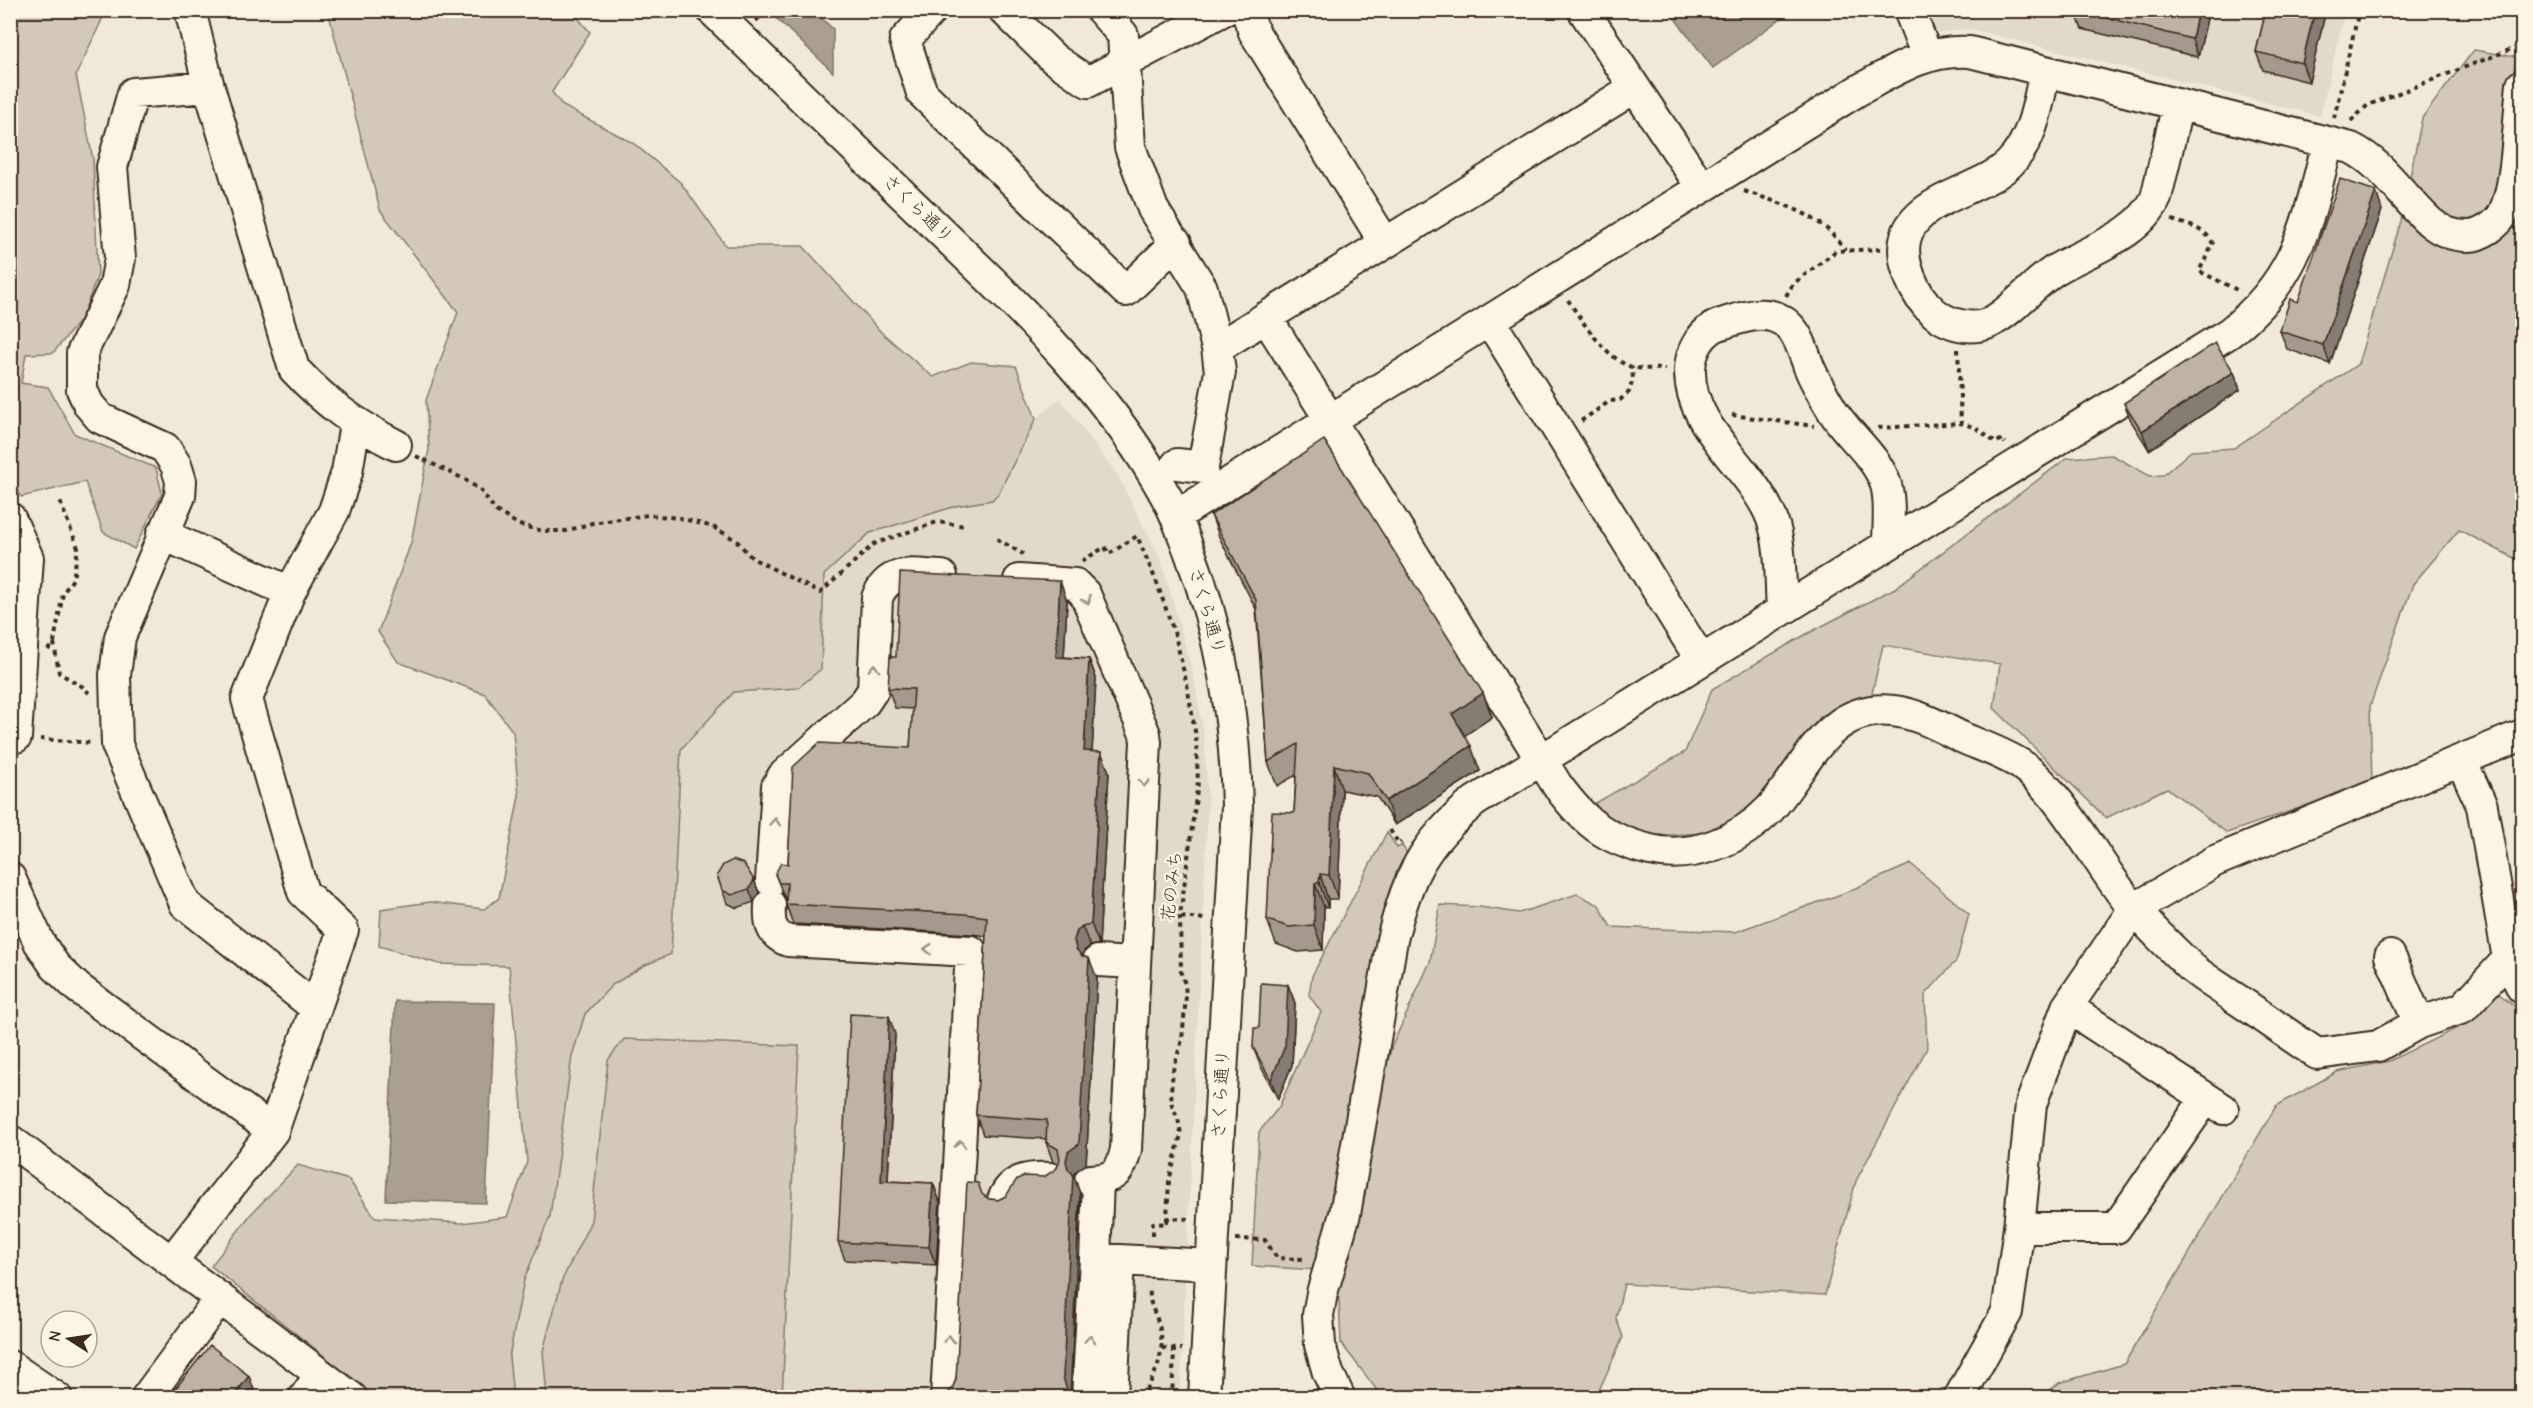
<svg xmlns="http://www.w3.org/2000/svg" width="2533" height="1408" viewBox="0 0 2533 1408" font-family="'Comic Neue','Klee One',sans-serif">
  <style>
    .built { fill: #e1d9c9 }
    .green { fill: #d2c9ba; stroke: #867a6c; stroke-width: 1.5 }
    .water { fill: #aaa091; stroke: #7e7163; stroke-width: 1.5 }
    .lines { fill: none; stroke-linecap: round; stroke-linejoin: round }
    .minor-casing { stroke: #3b2a1e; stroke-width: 34 }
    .path { stroke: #3b2a1e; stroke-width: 4; stroke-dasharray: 4.5 4.5; stroke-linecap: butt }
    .minor { stroke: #fcf5e5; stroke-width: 30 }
    .wall { fill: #a39a8d; stroke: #3b2a1e; stroke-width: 1.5 }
    .shaded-wall { fill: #857d73; stroke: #3b2a1e; stroke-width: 1.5 }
    .building { fill: #beb3a4; stroke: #3b2a1e; stroke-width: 1.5 }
    .oneway { stroke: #9c9082 }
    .labels { text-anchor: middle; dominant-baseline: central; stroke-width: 4.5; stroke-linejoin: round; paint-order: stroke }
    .street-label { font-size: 18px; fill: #3b2a1e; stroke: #fcf5e5 }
  </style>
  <rect width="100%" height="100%" fill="#f0e9d9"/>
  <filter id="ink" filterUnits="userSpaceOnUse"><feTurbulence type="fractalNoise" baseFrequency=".0167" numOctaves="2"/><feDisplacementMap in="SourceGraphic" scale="12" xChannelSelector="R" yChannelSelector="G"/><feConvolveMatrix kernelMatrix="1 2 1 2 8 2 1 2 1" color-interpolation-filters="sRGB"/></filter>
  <g filter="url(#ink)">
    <path class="built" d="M1925,11h420l-25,105 -350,-87 -31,4 -11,-12z
      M1060,398l58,78 43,84 32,113 11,62 4,70 -28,592h-667l-4,-40 15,-77 26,-64 22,-160 13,-42 27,-29 31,-19 28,-12 10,-205 53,-57 64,-4 23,-19 3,-94 46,-42 86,-27 36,-6 6,-6 38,-75z"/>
    <path class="green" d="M10,11h96l-30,64 17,84 5,116 -17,44 -28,34 -27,1 -5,29 27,4 27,47 81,34 6,25 -28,56 -31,-17 -18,-50 -64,15 -10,-22z
      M328,11h244l18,21 -38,60 11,14 70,37 48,40 45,63h77l78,86 52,45 38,-15 45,4 20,53 -38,75 -6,6 -36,6 -86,27 -46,42 -3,94 -23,19 -64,4 -53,57 -10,205 -28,12 -31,19 -27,29 -13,42 -22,160 -26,64 -15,77 4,40h-169l6,-14 -6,-11 -133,-106 40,-52 47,-49 51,15 26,37 87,6 45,-6 20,-55 -18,-196 -70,-2 -60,-18 2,-37 49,-7 54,7 15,-11 20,-102 -6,-64 -28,-38 -87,-32 -20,-30 33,-89 18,-94 -3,-49 32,-88 -78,-102z
      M2474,50l42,7 -12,86 18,38v381l-63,-32 -46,54 -43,122 2,77 -145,50 -60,-45 -61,30 -112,-110 6,-44 -117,-19 -12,53 -50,18 -71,93 -41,24 -64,3 -32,-15 -21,-16 93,-53 27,-63 91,-53 92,-48 172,-130 45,-3 38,21 13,-1 28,-24 43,-3 124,-84 43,-143 21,-103z
      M1387,832l10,16 5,-3 7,12 -75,353 -16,60 -66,-4 7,-134 20,-25 42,-95 -12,-17 3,-19z
      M1911,864l58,50 -12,46 -32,35 2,53 -71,133 -31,114 -201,-11 -8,34 7,19 -27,60 -213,1 -42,-55 -3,-63 29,-152 25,-82 38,-84 10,-57 40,2 39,6 58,-19 22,11 12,22 124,5 109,-39z
      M2497,992l22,18 3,49v338l-482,1 19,-15 65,-19 152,-258 61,-34 52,-11 83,-40z
      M624,1039l175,7 -17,351h-235l-4,-46 19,-71 29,-59 17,-161z"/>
    <path class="water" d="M785,11h29l19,18v43l-56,-53z
      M1669,11h122l-78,57z
      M395,1001l100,2 -9,200 -100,-3z"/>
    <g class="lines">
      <g class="minor-casing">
        <path id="minor" d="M190,10l19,77 85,282c33,35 59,54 102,76
          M712,10c72,70 145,141 218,211 87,84 178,169 237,277 10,18 16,37 23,55 31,83 45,164 47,253l-33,592
          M932,10l-27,30 17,53 204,198 50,-48
          M1004,10l50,49 34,23 136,-72
          M1101,10l22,25 7,112 23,62 49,79 15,60 417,-260
          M1246,10l8,22 131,211
          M1583,10l119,178
          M1909,10l18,46
          M2045,71c-7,32 -11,67 -35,92 -32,33 -120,36 -104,102 8,30 27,57 59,61 8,1 19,0 26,-4 24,-13 41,-37 64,-52 34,-21 83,-33 101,-72l22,-94
          M209,87l-76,6 -21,74 8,91 -5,27 -33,68v37l7,15 11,13 65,30 11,17 5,16 -1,15 -60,141 -5,38 2,70 68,159 131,104
          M1266,317l291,468c27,37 48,54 93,65 43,10 90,-10 120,-41 36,-39 56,-106 123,-98 25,3 46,15 68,26 20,9 43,16 62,29 42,31 76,102 111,143 17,20 38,40 58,59 12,10 27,19 40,28 29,19 57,39 85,58l61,-8 41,-23 44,-15 45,-49
          M1490,321l211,339
          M1177,464l26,3 17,-95 -3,-24
          M1176,516l681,-425c37,-20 69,-42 113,-39l381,96c33,16 52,50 79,74 12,10 23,14 38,14 13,0 31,-12 36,-24 14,-30 14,-92 18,-127
          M10,518l18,40 -12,179
          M162,534l128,58
          M1019,580l56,4 10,10 60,140 1,8 -20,407c-5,23 -11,30 -36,31
          M1782,610c-2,-30 0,-63 -10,-91 -19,-51 -84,-90 -82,-150 1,-19 12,-39 31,-45 23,-7 49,-18 69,3 10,10 14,27 19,40 6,14 14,28 22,41 15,27 45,46 55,77 5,17 2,41 2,59
          M2461,760l21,46 26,153 14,29
          M10,878l29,64 16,24 23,22 195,143
          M771,881l6,-95 6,-10 82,-74 8,-12 4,-92c12,-31 37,-23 65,-22
          M770,905c-1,17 0,29 18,36l183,10 -25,447
          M2390,956l29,67
          M1098,961l37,2
          M2067,1007l156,102
          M10,1140l342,258
          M1002,1203c7,-24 26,-26 48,-25
          M2019,1228h97l90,-130
          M1095,1259l3,-79
          M1119,1260l92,5
          M172,1261l101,-130 70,-201 -40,-38 -56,-193 43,-107 44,-81 13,-39 8,-48
          M10,1366l47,32
          M146,1398l74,-100
          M304,1398l16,-23
          M1087,1398l8,-139 24,1 -7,138
          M1340,1398l-12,-25 -8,-28 -2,-30 4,-22 23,-79 47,-274c15,-63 31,-97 83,-139l754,-468c70,-55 78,-110 99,-191
          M1959,1398l48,-86 12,-84 12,-124 36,-97 67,-98 81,-48 307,-126"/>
      </g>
      <path class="path" d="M756,21l10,-11
        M2334,118l25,-108
        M2351,121l17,-16 154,-60
        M1744,191c40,14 77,22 101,59
        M2172,220c15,5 34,8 41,24l-14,27 40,20
        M1786,296l7,-12 43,-33 44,-2
        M1568,300c14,21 39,60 64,67 10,3 23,1 33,2
        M1958,349l3,74
        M1732,415l82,11
        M1581,421l29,-20 10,-1 9,-8 4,-13 -1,-12
        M1878,428l83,-5 15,5 20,15 6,-4 3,4
        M416,456l50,24 15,11 15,20 23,14 24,6h23l26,-8 56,-8 32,3 33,9 23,13 16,18 68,35 54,-49 63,-22 29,4
        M997,539l26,15
        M1082,561l23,-14 4,7 28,-18 20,47 18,52 12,50 9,52 2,45 -18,135 1,56 4,11 1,12 -4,44 -9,30 -2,21 1,15 6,12 3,16 -12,47 -2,37 24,1
        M54,643l5,30 24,14 6,6
        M48,650l6,-8 9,-49 10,-14 5,-31 -19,-49
        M40,739l52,4
        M1390,830l9,14 2,-2
        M1163,916l43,3
        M1153,1235v-12l14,1v-6
        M1236,1239l29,1 12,18 26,1 2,3
        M1162,1348l20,1
        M1141,1398c16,-25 27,-48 16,-79 -5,-13 -8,-16 -7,-31
        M1172,1398l2,-49"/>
      <use href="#minor" class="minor"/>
    </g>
    <path class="wall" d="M2209,10l-11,47 -116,-28 -7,-18z
      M2263,10h63l-17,72 -46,-12 -7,-18 9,-37z
      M2382,210l-52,154 -43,-15 -7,-18 18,-29z
      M2234,372l6,18 -91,60 -18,-29 -7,-18z
      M1211,515l272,178 9,24 -28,18 16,36 -85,54 -18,-28 -35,-7 -4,109h-10v9l-4,-1 -1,43 -25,2 -22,-8 -9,-24 27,-107 2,-38 -19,11 -9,-24 -12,-153 -36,-70z
      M1067,601l-3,56 25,2 7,19 -4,74h9l8,20 -10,172 -9,2 -6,5 -2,5 15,22 -11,186 -11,8 -1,4 6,18 -10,204h-123l6,-11 3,-8 26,-184 7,4 9,1 46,-23 13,-9 1,-3 -5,-3 -7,-20v-3l-63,-4 -7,-20 10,-179 -14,-2 -179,-10 -7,-20v-3l-11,-27 13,-10 122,-116 3,-39 -18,-1 -7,-20 8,-31z
      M717,875l37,5 5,13 -5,9 -17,6 -10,-5z
      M1288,985l7,18 -3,62 -14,34 -18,-34 -7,-18 6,-19z
      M895,1034l-7,147 45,2 7,19 -4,63 -91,-5 -7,-18z
      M175,1389l80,3 -4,6h-73z"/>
    <path class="shaded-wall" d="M2198,10h11l-11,47 -6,-18z
      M2315,10h11l-17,72 -7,-19z
      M2376,191l6,19 -52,154 -7,-19z
      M2234,372l6,18 -91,60 -7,-19z
      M1060,581l7,20 -4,76 -7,-20z
      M1089,659l7,19 -5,93 -7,-20z
      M1483,693l9,24 -31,21 -9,-24z
      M1471,746l9,25 -85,54 -9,-24z
      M1101,752l8,20 -10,172 -8,-20z
      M1334,765l8,25 -4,109 -9,-24z
      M1320,874l8,25v9l-9,-25z
      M754,880l5,13 -5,9 -5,-13z
      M1315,883l9,24 -1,43 -9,-25z
      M1082,926l8,20 -6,5 -3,8 -5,-10 -2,-9 3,-9z
      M1089,958l8,20 -11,186 -11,8 -1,4 6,18 -10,204h-5l-2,-21 3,-216z
      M1288,985l7,18 -3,62 -14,34 -7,-19z
      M889,1016l6,18 -8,165 -6,-18z
      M933,1183l7,19 -4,63 -7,-18z
      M249,1376l6,16 -4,6h-19z"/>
    <path class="building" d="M2075,10h123l-6,29z
      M2266,10h49l-13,53 -46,-11z
      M2340,179l36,12 -53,154 -43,-14 10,-32 8,3z
      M2215,343l19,29 -92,59 -18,-28z
      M1324,440l159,253 -31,21 19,32 -85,55 -18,-28 -34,-8 -5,110 -9,-1 -1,9h-4l-1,42 -25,2 -22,-7 5,-108 22,1 4,-69 -30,18 -12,-162 -45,-85z
      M900,573l160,8 -4,76 33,2 -5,92 17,1 -10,172 -9,2 -5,5 -3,9 2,9 6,7 7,2 -10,186 -11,8 -2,9 2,8 5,5 -10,203 3,10 -1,11h-118l1,-5 5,-6 3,-8 11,-197 11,1 4,11 7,5 9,1 8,-4 11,-17 7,-3 20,1 13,-9 3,-9 -2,-10 -12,-7 1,-22 -71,-5 11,-198 -22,-3 -179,-10 1,-21h-8l-4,-9 6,-11 7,1 5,-97 26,-24 91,5 4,-59 -26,-1 2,-31h6z
      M733,860l11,4 10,16 -5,9 -17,6 -10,-5 -5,-15 6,-10z
      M1261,983l27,2 -3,61 -14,34 -18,-33 1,-19h5z
      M850,1014l39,2 -8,165 52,2 -4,64 -91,-5z
      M210,1345l39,31 -17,22h-47l-10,-9z
      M1317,1389l3,9h-31z"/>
    <defs><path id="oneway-chevron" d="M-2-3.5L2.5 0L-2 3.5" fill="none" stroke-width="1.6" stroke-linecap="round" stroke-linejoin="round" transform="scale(1.5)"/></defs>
    <g class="oneway">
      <use href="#oneway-chevron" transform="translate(1087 600) rotate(63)"/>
      <use href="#oneway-chevron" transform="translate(874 668) rotate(-87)"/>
      <use href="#oneway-chevron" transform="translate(1144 783) rotate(93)"/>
      <use href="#oneway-chevron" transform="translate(775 822) rotate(-86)"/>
      <use href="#oneway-chevron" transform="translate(928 949) rotate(-177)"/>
      <use href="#oneway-chevron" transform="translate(960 1144) rotate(-87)"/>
      <use href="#oneway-chevron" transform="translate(949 1339) rotate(-87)"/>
      <use href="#oneway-chevron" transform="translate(1090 1339) rotate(-87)"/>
    </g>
  </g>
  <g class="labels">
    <g class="street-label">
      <text transform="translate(918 209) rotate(44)">さくら通り</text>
      <text transform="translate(1207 611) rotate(74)">さくら通り</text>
      <text transform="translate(1172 886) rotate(-83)">花のみち</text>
      <text transform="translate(1221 1094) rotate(-87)">さくら通り</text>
    </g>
  </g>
  <rect width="2533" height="1408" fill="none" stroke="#fcf5e5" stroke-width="36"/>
  <rect x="18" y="18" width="2497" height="1372" fill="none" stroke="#3b2a1e" stroke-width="2" filter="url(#ink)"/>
  <g transform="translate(69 1339) rotate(282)"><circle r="28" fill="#fcf5e5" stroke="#afa495" stroke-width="1.5"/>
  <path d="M0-4.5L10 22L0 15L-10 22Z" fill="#3b2a1e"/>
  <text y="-9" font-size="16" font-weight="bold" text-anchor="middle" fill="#3b2a1e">N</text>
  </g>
</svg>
